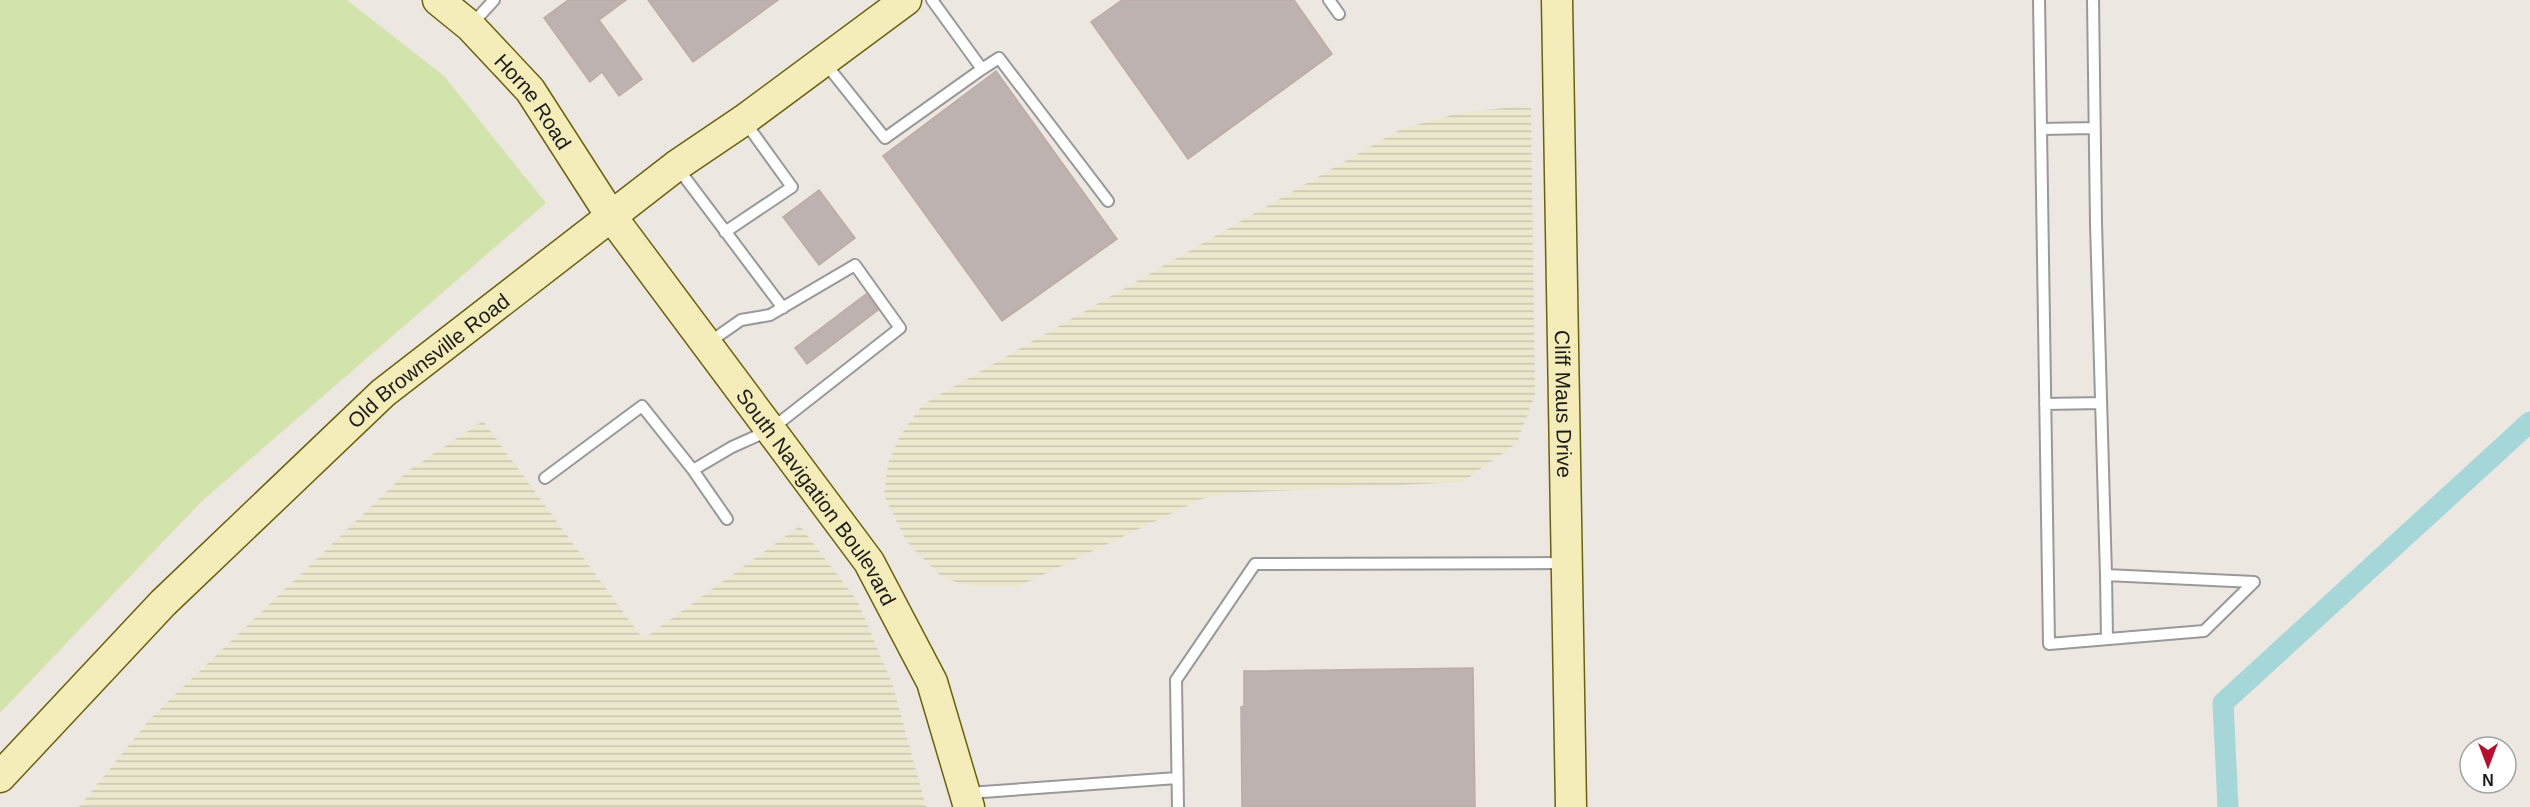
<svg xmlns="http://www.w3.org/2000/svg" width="2530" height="807" viewBox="0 0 2530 807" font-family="Arial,sans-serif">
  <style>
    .farmland { fill: url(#farmland-rules) }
    .grass { fill: #d2e4ab }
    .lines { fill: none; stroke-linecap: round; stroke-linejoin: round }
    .canal { stroke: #a5d6d8; stroke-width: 21 }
    .building { fill: #bdb2af; stroke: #bdaca6; stroke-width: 1.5 }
    .lane-casing { stroke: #999; stroke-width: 14 }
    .secondary-casing { stroke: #6a630c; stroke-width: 33 }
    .lane { stroke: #fff; stroke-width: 10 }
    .secondary { stroke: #f4ecb9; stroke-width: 30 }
    .labels { text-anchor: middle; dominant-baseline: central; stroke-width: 6; stroke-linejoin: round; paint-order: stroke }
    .street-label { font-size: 21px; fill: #1c1c1c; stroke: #fff }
  </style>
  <defs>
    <pattern id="farmland-rules" width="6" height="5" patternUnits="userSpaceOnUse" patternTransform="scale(1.5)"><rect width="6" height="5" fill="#ebe8ce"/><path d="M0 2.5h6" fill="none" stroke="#c9c6b0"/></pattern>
  </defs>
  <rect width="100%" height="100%" fill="#ede7e2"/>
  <path class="farmland" d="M1516,107l15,1 4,286 -18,49 -55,39 -230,11 -28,5 -187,89h-43l-31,-9 -37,-37 -22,-46 4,-32 12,-27 22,-31 479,-276 62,-17z
    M483,421l160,218 157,-113 58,76 35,84 33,121h-847l71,-88 259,-249z"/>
  <path class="grass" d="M0,0h347l97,76 102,127 -345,299 -201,211z"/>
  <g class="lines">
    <path class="canal" d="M2228,807l-5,-104 307,-281"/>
  </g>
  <path class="building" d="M568,0h58l-27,20 43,59 -23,17 -17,-24 -12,10 -46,-64z
    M648,0h130l-85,62z
    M1122,0h172l38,54 -144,105 -97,-137z
    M996,71l121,168 -115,82 -119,-165z
    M819,190l36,48 -36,27 -36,-48z
    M866,294l12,16 -71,54 -12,-16z
    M1473,668l2,139h-233l-1,-100 3,-1v-35z"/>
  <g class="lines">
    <g class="lane-casing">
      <path id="lane" d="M1329,0l10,14
        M2039,0l10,644 155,-13 50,-49 -148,-7 -10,-352 -3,-223
        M471,25l23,-25
        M825,63l60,75 97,-69 -50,-69
        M982,69l17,-11 109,143
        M2042,129l52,-1
        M677,167l106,141
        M725,232l67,-45 -47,-65
        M708,343l33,-23 29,-5 85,-50 45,63 -130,102 -38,17 -39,23 34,49
        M2045,404l56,-1
        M545,478l97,-72 51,64
        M2106,575l1,64
        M968,793l209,-15
        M1178,807l-2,-127 79,-116 311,-1"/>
    </g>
    <g class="secondary-casing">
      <g id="secondary">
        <path id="s1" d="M438,0l32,26 60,64 81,126 258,346 63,120 37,125"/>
        <path id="s2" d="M1557,0l14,807"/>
        <path id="s3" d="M0,777l163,-174 220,-210 293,-227 68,-46 162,-120"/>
      </g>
    </g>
    <use href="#lane" class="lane"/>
    <use href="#secondary" class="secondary"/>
  </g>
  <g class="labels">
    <g class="street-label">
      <text stroke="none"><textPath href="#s1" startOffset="140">Horne Road</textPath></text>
      <text stroke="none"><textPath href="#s3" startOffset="598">Old Brownsville Road</textPath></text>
      <text stroke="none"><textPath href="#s2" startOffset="404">Cliff Maus Drive</textPath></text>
      <text stroke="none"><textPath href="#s1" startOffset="627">South Navigation Boulevard</textPath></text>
    </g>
  </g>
  <g transform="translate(2488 765) rotate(180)"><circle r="28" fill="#ffffff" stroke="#a4a4a4" stroke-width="1.5"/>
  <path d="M0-4.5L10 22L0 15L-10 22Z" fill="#ba0e2e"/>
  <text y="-9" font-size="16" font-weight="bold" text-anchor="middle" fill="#1c1c1c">N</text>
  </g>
</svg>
